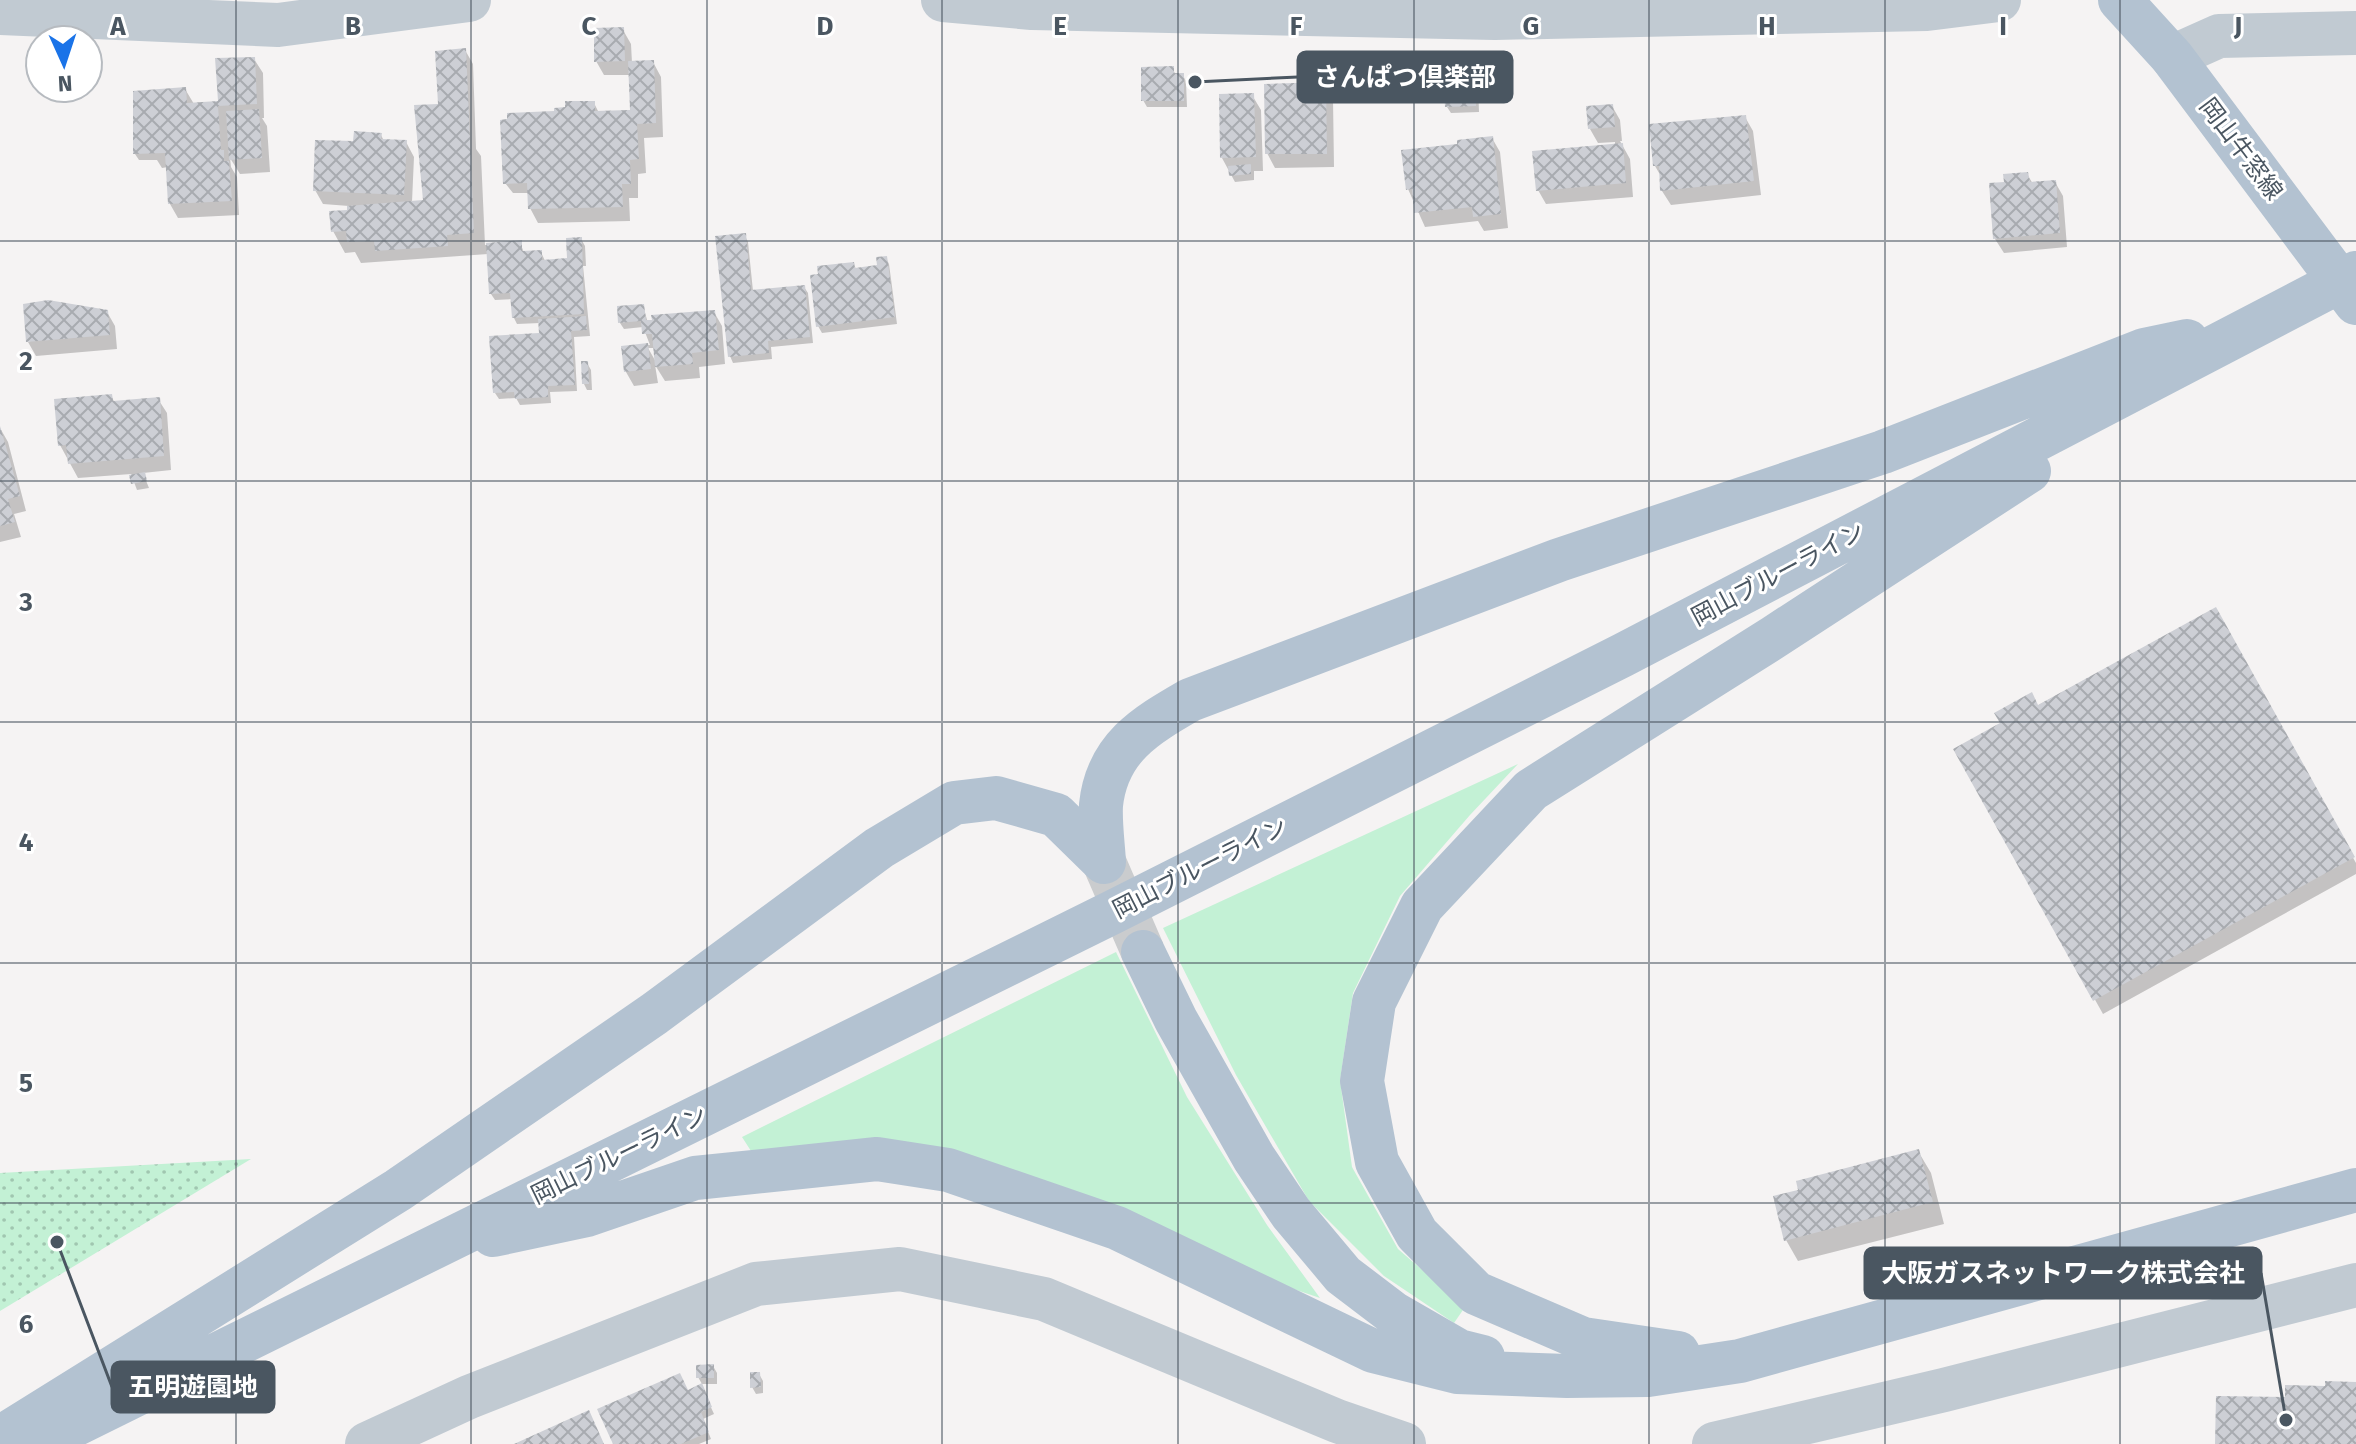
<svg xmlns="http://www.w3.org/2000/svg" width="2356" height="1444" viewBox="0 0 2356 1444" font-family="'Fira Sans','Noto Sans JP',sans-serif">
  <style>
    .grass { fill: #c3f1d5 }
    .park { fill: url(#park-dots) }
    .shadow { fill: #0003; fill-rule: evenodd }
    .building { fill: url(#building-cross-hatch) }
    .lines { fill: none; stroke-linecap: round; stroke-linejoin: round }
    .major-tunnel { stroke: #caccce; stroke-width: 44; stroke-dasharray: 44 22; stroke-linecap: butt }
    .minor { stroke: #c1cad2; stroke-width: 44 }
    .major { stroke: #b3c2d1; stroke-width: 44 }
    .grid { fill: none; stroke: #4a5661; stroke-width: 2; stroke-opacity: 0.55 }
    .labels { text-anchor: middle; dominant-baseline: central; stroke-width: 6; stroke-linejoin: round; paint-order: stroke }
    .street-label { font-size: 24px; fill: #4a5661; stroke: #fff }
    .grid-label { font-size: 26px; text-anchor: middle; font-weight: bold; fill: #4a5661; stroke: #fff; stroke-width: 6; stroke-linejoin: round; paint-order: stroke }
    .leader { fill: none; stroke: #4a5661; stroke-width: 3 }
    .callout-dot { fill: #4a5661; stroke: #fff; stroke-width: 3 }
    .callout { fill: #4a5661; stroke: #4a5661; stroke-width: 3 }
    .callout-label { font-size: 26px; text-anchor: middle; font-weight: bold; fill: #fff }
  </style>
  <defs>
    <pattern id="park-dots" width="8" height="8" patternUnits="userSpaceOnUse" patternTransform="scale(2)"><rect width="8" height="8" fill="#c3f1d5"/><path d="M2 2h.1M6 6h.1" fill="none" stroke="#a0c6b0" stroke-width="1.8" stroke-linecap="round"/></pattern>
    <pattern id="building-cross-hatch" width="8" height="8" patternUnits="userSpaceOnUse" patternTransform="scale(2)"><rect width="8" height="8" fill="#cdcfd5"/><path d="M0 0l8 8M0 8l8-8" fill="none" stroke="#a8abb0"/></pattern>
  </defs>
  <rect width="100%" height="100%" fill="#f5f3f3"/>
  <path class="grass" d="M1518,764l-48,51 -70,81 -47,97 -13,87 12,87 46,82 67,58 -11,16 -70,-47 -75,-75 -73,-126 -73,-147z
    M1116,952l71,145 80,128 53,73 -59,-20 -135,-64 -375,-63 -9,-14z"/>
  <path class="park" d="M251,1159l-251,152v-138z"/>
  <path class="shadow" d="M623,30l8,14 1,19 21,-1 8,15 2,60 -19,1 2,35 -8,1v24h-9l1,23 -92,2 -8,-15v-15h-17l-8,-10 52,-70 37,-10 5,10 33,-1 -1,-37h-27l-8,-14z
    M465,50l8,14 3,85 5,7 4,89 35,-3 4,11 17,-1 4,9 25,-2 11,-20 4,7 1,20h-3l7,70 -16,1 3,54 -27,1 1,11 -31,2 -4,-7 -17,1 -4,-6 46,-58 -1,-12 -23,1 -3,-6 -1,-19 -18,1 -4,-6 -3,-40 -127,9 -6,-11 -10,1 -12,-22 17,-19 -1,-6 -26,-2 -8,-14 40,-47 26,-8 3,6 22,1 8,15 -2,45 13,-1 15,-96z
    M254,59l9,14 1,45h-2l5,8 3,46 -30,2 -10,-16 1,9 6,10 2,38 -61,3 -8,-14 -2,-37 -6,1 -5,-8h-18l-4,-6 50,-65 9,15 26,-1z
    M1172,68l4,7h7l3,7 1,25h-40l-4,-7z
    M1474,77l4,7 1,28 -28,1 -4,-6z
    M1325,84l8,15 1,68 -59,1 -8,-15z
    M1252,95l9,15 2,61h-9v9l-19,2 -13,-24z
    M1612,106l8,14 2,21h-2l10,18 3,38 -87,7 -8,-14 77,-44v-4l-17,1 -8,-14z
    M1745,117l8,14 8,64 -90,10 -9,-14v-13l-7,-12z
    M1492,138l8,14 8,76 -24,3 -6,-10 -53,6 -17,-38 51,-43z
    M2027,174l6,10 22,-2 8,14 4,51 -63,6 -9,-14 11,-55z
    M745,236l3,6 5,49 51,-4 4,6 5,50 -42,4 1,12 -39,4 -3,-7z
    M886,258l3,6 8,60 -75,9 -4,-7 2,-50 33,-12 4,6 22,-4z
    M643,306l5,17 66,-11 8,14 3,38 -26,3 1,11 -35,3 -10,-16 3,18 -24,3 -8,-14 -3,-24 27,-3 -7,-18 -19,2 -4,-6zM648,348h7l1,14z
    M107,312l8,14 2,23 -81,7 -8,-14z
    M587,363l4,7 1,20h-5l-3,-6z
    M111,396l4,7 43,-4 9,14 4,57 -28,3 6,15 -12,2 -6,-16 -53,4 -18,-33z
    M0,428l8,14 18,69 -12,3 7,23 -21,5z
    M2215,610l141,253v11l-253,140 -148,-264z
    M1918,1151l13,22 13,51 -146,37 -12,-21z
    M713,1366l4,7v11h-15l-4,-7z
    M759,1374l4,7v12l-7,1 -4,-7z
    M688,1392h16l10,22 -11,5 8,20 -12,5h-84z"/>
  <path class="building" d="M624,27l1,34 -31,1v-34z
    M466,48l8,185 -27,2 1,11 -73,5 -1,-10 -27,1 -1,-11 -15,1 -2,-21 18,-1v-4l76,-6 -9,-95 24,-1 -3,-53z
    M255,57l2,47 -39,2 3,44h3v11h5l3,40 -64,3 -3,-51 -32,1v-63l53,-4 1,16 31,-2 -3,-43z
    M654,60l2,63 -19,1 2,35 -9,1 1,24h-9l1,23 -95,2 -1,-26 -24,1 -3,-64 7,-1v-6l47,-2v-3l11,-1v-6h30v10l35,-1 -2,-49z
    M1174,66v7h10v28h-43v-34z
    M1475,75l1,31 -31,1 -2,-31z
    M1326,82l1,72h-62l-1,-70z
    M1254,93l2,64 -36,1 -1,-64z
    M1613,104l2,23 -27,2 -2,-23z
    M259,109l3,49 -33,2 -3,-49z
    M1746,115l8,66 -94,10 -1,-25h-6l-4,-42z
    M354,131l28,2 -1,6 26,1 -3,55 -91,-4 2,-51 38,1z
    M1493,136l8,78 -28,3 -1,-10 -58,6 -2,-24 -6,1 -5,-40 56,-6v-4z
    M1623,143l3,40 -90,8 -4,-40z
    M1251,164v10l-22,2 -1,-10z
    M2028,172l2,10 26,-2 4,53 -67,6 -4,-56 15,-1 -1,-8z
    M746,233l5,57 54,-5 5,52 -42,4 1,12 -41,4 -13,-121z
    M582,237l2,77 -72,4 -2,-25 -21,1 -3,-51 36,-3v11l20,-1v10l25,-2 -1,-20z
    M887,256l8,61 -79,10 -6,-52 8,-1 -1,-8 37,-4 1,6 22,-3 -1,-8z
    M48,300l60,10 2,25 -84,7 -3,-38z
    M644,304l2,16h6l-1,-5 64,-5 4,40 -27,3 1,11 -38,3 -3,-33h-10l-1,-13 -23,2 -1,-17z
    M586,316l1,14 -16,1 4,54 -27,1v11l-33,2 -1,-7 -21,1 -4,-57 50,-3 -1,-14z
    M648,343l3,26 -27,3 -3,-26z
    M581,361h7l1,23h-7z
    M112,394l1,7 47,-4 4,59 -96,8 -2,-19 -8,1 -4,-47z
    M0,426l20,70 -12,3 7,23 -15,4z
    M145,472l2,9 -16,3 -2,-9z
    M2216,607l139,250 -262,144 -140,-252 47,-26 -6,-10 38,-21 6,13z
    M1919,1149l14,53 -149,39 -11,-45 25,-6 -2,-9z
    M714,1364v14h-18v-13z
    M750,1372h10l1,15 -11,1z
    M680,1373l8,17 14,-7 10,24 -11,5 8,20 -28,12h-68l-16,-35z
    M2325,1381l31,1v62h-141l1,-48 69,1v-12l40,1z
    M589,1410l15,34h-90z"/>
  <g class="lines">
    <path class="major-tunnel" d="M1104,862l39,90"/>
    <path class="minor" d="M943,0l89,8 463,10 432,-9 72,-9
      M0,13l278,12 191,-25
      M2172,57l47,-21 137,-3
      M367,1444l102,-47 287,-113 144,-15 144,30 293,122 67,23
      M1714,1444l230,-54 412,-105"/>
    <path class="major" d="M2120,0l52,57 184,246
      M1104,862c-1,-18 -4,-38 -3,-57 6,-57 44,-79 89,-105l369,-140 324,-108 261,-102 43,-9
      M1143,952l33,68 78,138 37,55 52,62 50,38 66,38 24,6
      M493,1235l94,-20 108,-37 182,-19 71,11 169,58 256,123 84,21 110,4 81,-1 92,-14 616,-171
      M1678,1353l-95,-14 -107,-46 -59,-59 -40,-72 -15,-81 12,-79 48,-96 109,-116 243,-153 255,-166
      M0,1438l398,-248 256,-176 225,-166 75,-45 42,-5 60,17 48,47
      M36,1444l1077,-532 510,-257 733,-382"/>
  </g>
  <path class="grid" d="M236,0v1444M471,0v1444M707,0v1444M942,0v1444M1178,0v1444M1414,0v1444M1649,0v1444M1885,0v1444M2120,0v1444M0,241h2356M0,481h2356M0,722h2356M0,963h2356M0,1203h2356"/>
  <g class="labels">
    <g class="street-label">
      <text transform="translate(2241 149) rotate(53)">岡山牛窓線</text>
      <text transform="translate(1778 574) rotate(-28)">岡山ブルーライン</text>
      <text transform="translate(1200 868) rotate(-27)">岡山ブルーライン</text>
      <text transform="translate(619 1155) rotate(-26)">岡山ブルーライン</text>
    </g>
  </g>
  <g class="grid-label">
    <text x="118" y="35">A</text>
    <text x="353" y="35">B</text>
    <text x="589" y="35">C</text>
    <text x="825" y="35">D</text>
    <text x="1060" y="35">E</text>
    <text x="1296" y="35">F</text>
    <text x="1531" y="35">G</text>
    <text x="1767" y="35">H</text>
    <text x="2003" y="35">I</text>
    <text x="2238" y="35">J</text>
    <text x="26" y="370">2</text>
    <text x="26" y="611">3</text>
    <text x="26" y="851">4</text>
    <text x="26" y="1092">5</text>
    <text x="26" y="1333">6</text>
  </g>
  <path class="leader" d="M1195 82L1298 77M2286 1420L2261 1273M57 1242L112 1387"/>
  <g class="callout-dot">
    <circle cx="1195" cy="82" r="8"/>
    <circle cx="2286" cy="1420" r="8"/>
    <circle cx="57" cy="1242" r="8"/>
  </g>
  <g class="callout">
    <rect x="1298" y="52" width="214" height="50" rx="8"/>
    <rect x="1865" y="1248" width="396" height="50" rx="8"/>
    <rect x="112" y="1362" width="162" height="50" rx="8"/>
  </g>
  <g class="callout-label">
    <text x="1405" y="86">さんぱつ倶楽部</text>
    <text x="2063" y="1282">大阪ガスネットワーク株式会社</text>
    <text x="193" y="1396">五明遊園地</text>
  </g>
  <g transform="translate(64 64) rotate(177)"><circle r="38" fill="#ffffff" stroke="#b7bbc0" stroke-width="2"/>
  <path d="M0-6L14 30L0 20L-14 30Z" fill="#1a73e8"/>
  <text y="-12" font-size="22" font-weight="bold" text-anchor="middle" fill="#4a5661">N</text>
  </g>
</svg>
